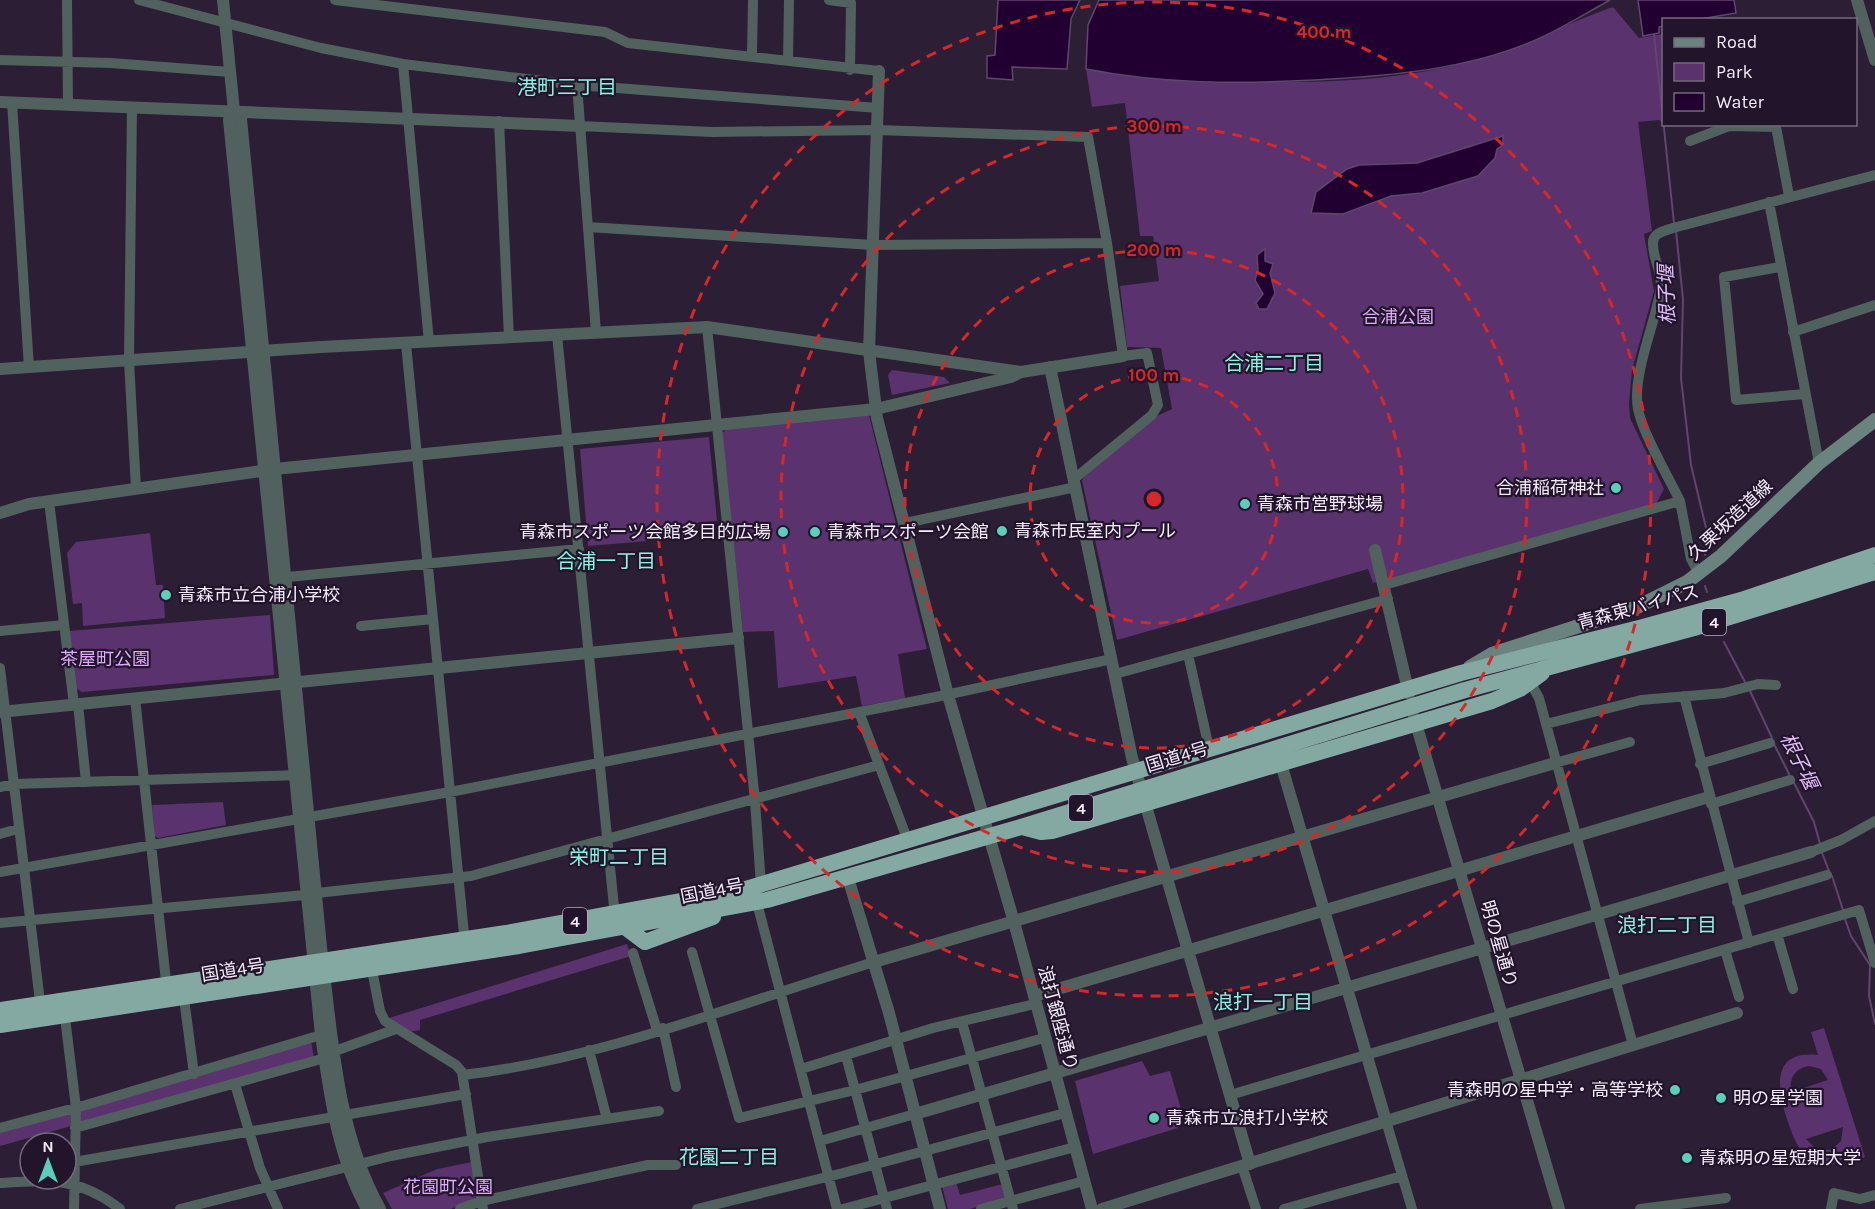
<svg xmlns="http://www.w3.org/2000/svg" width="1875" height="1209" viewBox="0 0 1875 1209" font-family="Karla,'Noto Sans JP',sans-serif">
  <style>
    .green { fill: #59326e; fill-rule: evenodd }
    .water { fill: #210031; stroke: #60466d; stroke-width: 1.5 }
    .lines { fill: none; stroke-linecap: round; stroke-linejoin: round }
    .stream { stroke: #60466d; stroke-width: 2 }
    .minor { stroke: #51615e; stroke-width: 10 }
    .tertiary { stroke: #51615e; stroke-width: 12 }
    .secondary { stroke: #6a837e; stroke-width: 14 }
    .trunk { stroke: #84a9a2; stroke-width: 16 }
    .ring { fill: none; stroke: #d62828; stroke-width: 3; stroke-dasharray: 10 8 }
    .poi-dot { fill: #5bcebc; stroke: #22142a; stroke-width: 2 }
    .labels { text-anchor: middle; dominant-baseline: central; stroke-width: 4.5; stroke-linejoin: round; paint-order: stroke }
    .shield { fill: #22142a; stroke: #b4aabb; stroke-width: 1.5 }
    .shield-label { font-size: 16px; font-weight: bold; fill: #f3eaf9 }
    .park-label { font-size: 18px; fill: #deacfb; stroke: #22142a }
    .poi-label { font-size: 18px; fill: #f3eaf9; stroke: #22142a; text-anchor: start }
    .street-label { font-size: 18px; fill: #f3eaf9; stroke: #22142a }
    .neighbourhood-label { font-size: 20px; fill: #8bf1e0; stroke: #22142a }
    .water-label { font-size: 20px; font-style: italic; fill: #e1bcf8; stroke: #22142a }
    .centre { fill: #d62828; stroke: #22142a; stroke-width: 3 }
    .ring-label { font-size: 18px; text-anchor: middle; font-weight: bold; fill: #d62828; stroke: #22142a; stroke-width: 4.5; stroke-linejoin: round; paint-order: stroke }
  </style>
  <rect width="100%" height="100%" fill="#2c1e34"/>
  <path class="green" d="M1613,7l26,31 24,-4v89l-4,-3 -21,2 14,109 -8,3 10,57 -22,79 -3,33 1,15 34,71 -9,17 -282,77 -5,-14 -251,71 -35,-159 3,-7 74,-59 13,-6 -11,-61 -34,-1 -7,-61 39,-5 -6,-45h-13l-15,-133 -33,4 -6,-38c36,8 73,8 109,10 90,5 186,6 273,-17 51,-13 96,-38 145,-55z
    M892,370l52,7 6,6 -58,12 -4,-20z
    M869,415l58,234 -29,5 7,44 -43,8 -6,-30 -78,12 -4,-57 -31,1 -21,-199 5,-4z
    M709,437l8,84 -21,2 1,14 -109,9 -8,-97z
    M150,533l6,52h7l2,33 -82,8 -1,-23 -9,1 -6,-51 9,-11z
    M270,615l4,60 -192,17 -7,-4 -6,-57z
    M223,802l3,23 -68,13 -3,-2 -3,-31z
    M627,944l4,12 -211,64v10l-12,2 -19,-14z
    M1824,1028l41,129 -13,4 -3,-8c-36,35 -54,-8 -63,-37 -9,-30 -14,-66 32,-61l-7,-23zM1809,1066l12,3 7,11 -37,12c-2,-14 4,-24 18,-26zM1843,1127l-2,14 -10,9 -15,-1 -10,-10z
    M311,1041l3,17 -314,88v-17z
    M1142,1061l8,15 20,-5 13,45 -5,12 -85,26 -18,-73z
    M472,1162l4,35 -25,12h-59l-9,-16 54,-24z
    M956,1182l4,13 43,-11 4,15 -37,10h-22l-6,-23z"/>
  <path class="water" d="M998,0h82l-9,19 -4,50 -55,-2 1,13 -26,-2v-22l8,-1z
    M1099,0h511c-24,13 -47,28 -72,39 -70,31 -149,37 -224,41 -77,4 -152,4 -228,-11l2,-44z
    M1638,0h96l2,13 -36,6 -36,1 -1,6 -4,1v6l-16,3z
    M1503,136v9l-6,4 -2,9 -17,18 -56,17 -31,3 -48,18 -32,-1 5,-21 31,-23 12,-4 58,-2z
    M1265,249v12l8,3 -3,9 5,20 -8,16h-8l-3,-6 7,-9 -8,-14 3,-10 -1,-15z"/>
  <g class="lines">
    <path class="stream" d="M1654,34l20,189
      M1676,231l7,68 -2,79 10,87 16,67 -2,23
      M1705,586l2,6
      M1724,642l21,40
      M1750,691l22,47
      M1774,744l16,32
      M1793,781l21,41 6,22
      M1822,853l7,18
      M1832,876l11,34
      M1845,919l6,17 19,29 -1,31 6,28"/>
    <path class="minor" d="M67,0l1,104
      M139,0l182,48 82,16 26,278
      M335,0l270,32 23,11 251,28
      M829,0l22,3 -1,67
      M752,55l1,-55
      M0,60l111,3 119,9
      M788,61l1,-61
      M403,64l174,21 301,23
      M577,85l19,247
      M12,102l17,266
      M132,107l-3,254 7,127
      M499,121l10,217
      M580,126l132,6 165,-2 211,7 19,106 16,113 24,-3 11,52 -6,10 -78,64
      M1690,141l39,-15 47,1 13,69
      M1769,202l50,261
      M588,227l285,18 234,-2
      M1780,267l-56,10 12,123 69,-6
      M707,327l48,474 6,84
      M1793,332l82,-27
      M557,335l58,582
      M406,344l59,600
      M49,501l25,204
      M1680,501c-11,-23 -38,-69 -42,-92 -6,-33 16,-83 22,-116 4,-19 -7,-32 -7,-49 -1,-11 11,-13 20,-16l202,-53
      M905,523l171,-36
      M277,578l302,-29
      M1384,585l296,-84 11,58 8,15
      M361,626l72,-7
      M0,631l64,-6
      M1188,654l21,94
      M0,668l41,342
      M1115,674l273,-75
      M1530,682l9,16 94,347
      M1684,696l65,247
      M135,698l32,292
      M78,704l8,78
      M859,712l49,129
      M1546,724l95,-24 83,-7 34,-9 18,1
      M1555,763l75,-21
      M1700,764l70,-21
      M0,787l14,-3 288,-9
      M1711,804l79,-24
      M0,834l18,-5
      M1811,852l30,-12 34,-19
      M0,872l450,-80 486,-95 176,-38
      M317,893l154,-17 408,-111
      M1737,902l90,-27
      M757,903l80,306
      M0,923l305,-28
      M1777,934l16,55
      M1725,950l14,47
      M692,952l47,166 116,-28 189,-52
      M633,953l24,77
      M371,965l9,46 5,10 71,44 6,7 21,137
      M183,991l11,83
      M64,1009l12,99 -2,101
      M962,1022l51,187
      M663,1028l13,59
      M589,1050l18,69
      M335,1051l61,-22
      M846,1056l41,153
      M801,1069l132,-41 102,-24
      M463,1075c139,-16 277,-72 411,-113
      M235,1084l25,84 18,41
      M1230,1095l629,-185 16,53
      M1386,1121l26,88
      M0,1128l86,-23 235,-70
      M75,1128l250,-70
      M820,1141l95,-27
      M74,1162l392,-68
      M1242,1166l14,43
      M0,1183c51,-3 79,-6 120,26
      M180,1209l211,-53 96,-19 172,-26
      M460,1209l21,-8 167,-36h28
      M697,1209l146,-36 222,-60
      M843,1209l232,-62
      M981,1209l103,-28
      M1284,1209l118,-33
      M1640,1209l86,-11
      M1831,1209l3,-16 26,6 15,-4"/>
    <path class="tertiary" d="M223,0l11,111 7,8 80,828c11,88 15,183 59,262
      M1857,0l18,60
      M879,71l-10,280 8,67 71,277 66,227 78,287
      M0,102l580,24
      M234,111l-5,9 92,915c9,60 16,120 46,174
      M1050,367l82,391 118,406
      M0,369l321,-22 386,-20 314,45 102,-16
      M0,513l29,-9 246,-35 601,-60 135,-32 10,-5
      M1375,550l34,144
      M0,712l738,-74
      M1414,717l145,492
      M1279,757l107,364
      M848,878l41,135 51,196
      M874,962l681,-199
      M1034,996l675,-199
      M915,1114l896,-262
      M1102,1209l635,-196"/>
    <path class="secondary" d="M1470,667l22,-13 143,-46 52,-26 34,-26 98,-93 56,-43"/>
    <path class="trunk" d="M1022,827l19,5 11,-1 440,-130 28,-12 22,-16
      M625,927l20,15 68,-25
      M0,1010l506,-77 240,-44 715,-216 182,-46 98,-27 134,-45
      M0,1025l519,-79 248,-46 254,-73 444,-137 229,-62 181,-56"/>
  </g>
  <g class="ring">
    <circle cx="1154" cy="499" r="124"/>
    <circle cx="1154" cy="499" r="249"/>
    <circle cx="1154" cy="499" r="373"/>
    <circle cx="1154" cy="499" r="497"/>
  </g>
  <g class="poi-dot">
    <circle cx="1616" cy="488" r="6"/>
    <circle cx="1245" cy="504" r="6"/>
    <circle cx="1002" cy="531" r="6"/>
    <circle cx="783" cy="532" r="6"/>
    <circle cx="815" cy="532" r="6"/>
    <circle cx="166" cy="595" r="6"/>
    <circle cx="1675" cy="1090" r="6"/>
    <circle cx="1721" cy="1098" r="6"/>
    <circle cx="1154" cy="1118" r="6"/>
    <circle cx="1687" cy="1158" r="6"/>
  </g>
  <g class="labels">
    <g class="shield">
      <rect x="1702" y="609" width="24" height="26" rx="4.5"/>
      <rect x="1069" y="795" width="24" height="26" rx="4.5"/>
      <rect x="563" y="908" width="24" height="26" rx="4.5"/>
    </g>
    <g class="shield-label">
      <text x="1714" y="622">4</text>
      <text x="1081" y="808">4</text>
      <text x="575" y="921">4</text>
    </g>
    <g class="park-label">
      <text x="1398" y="317">合浦公園</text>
      <text x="105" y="659">茶屋町公園</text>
      <text x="448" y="1187">花園町公園</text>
    </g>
    <g class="poi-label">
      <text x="1604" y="488" text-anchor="end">合浦稲荷神社</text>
      <text x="1257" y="504">青森市営野球場</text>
      <text x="1014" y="531">青森市民室内プール</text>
      <text x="771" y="532" text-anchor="end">青森市スポーツ会館多目的広場</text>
      <text x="827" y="532">青森市スポーツ会館</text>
      <text x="178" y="595">青森市立合浦小学校</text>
      <text x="1663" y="1090" text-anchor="end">青森明の星中学・高等学校</text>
      <text x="1733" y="1098">明の星学園</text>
      <text x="1166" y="1118">青森市立浪打小学校</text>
      <text x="1699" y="1158">青森明の星短期大学</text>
    </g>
    <g class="street-label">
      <text transform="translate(1730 520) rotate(-43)">久栗坂造道線</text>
      <text transform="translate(1638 607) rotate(-15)">青森東バイパス</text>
      <text transform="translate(1177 757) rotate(-17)">国道4号</text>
      <text transform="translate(712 891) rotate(-11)">国道4号</text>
      <text transform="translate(1499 944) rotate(74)">明の星通り</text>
      <text transform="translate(233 970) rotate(-9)">国道4号</text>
      <text transform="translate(1058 1018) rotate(75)">浪打銀座通り</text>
    </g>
    <g class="neighbourhood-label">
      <text x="567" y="87">港町三丁目</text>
      <text x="1274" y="363">合浦二丁目</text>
      <text x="606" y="561">合浦一丁目</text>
      <text x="619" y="857">栄町二丁目</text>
      <text x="1667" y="925">浪打二丁目</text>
      <text x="1263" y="1002">浪打一丁目</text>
      <text x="729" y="1157">花園二丁目</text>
    </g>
    <g class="water-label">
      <text transform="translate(1667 295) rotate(-92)">根子堰</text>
      <text transform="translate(1799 761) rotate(64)">根子堰</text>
    </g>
  </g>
  <circle cx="1154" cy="499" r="9" class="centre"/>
  <g class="ring-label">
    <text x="1324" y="38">400 m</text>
    <text x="1154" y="132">300 m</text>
    <text x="1154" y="256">200 m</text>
    <text x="1154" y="381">100 m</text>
  </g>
  <rect x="1662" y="18" width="195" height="108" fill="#22142a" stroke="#766a7d" stroke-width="1.5"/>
  <rect x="1674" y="38" width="30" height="9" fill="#6a837e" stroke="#766a7d" stroke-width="1.5"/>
  <text x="1716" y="48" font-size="18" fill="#f3eaf9">Road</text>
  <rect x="1674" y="63" width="30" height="18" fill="#59326e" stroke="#766a7d" stroke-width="1.5"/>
  <text x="1716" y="78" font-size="18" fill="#f3eaf9">Park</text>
  <rect x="1674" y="93" width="30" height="18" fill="#210031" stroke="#766a7d" stroke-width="1.5"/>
  <text x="1716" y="108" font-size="18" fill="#f3eaf9">Water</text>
  <g transform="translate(48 1161)"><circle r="28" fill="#22142a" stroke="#766a7d" stroke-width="1.5"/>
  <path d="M0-4.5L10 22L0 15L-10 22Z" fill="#5bcebc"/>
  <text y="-9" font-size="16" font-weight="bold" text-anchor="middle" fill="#f3eaf9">N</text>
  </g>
</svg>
